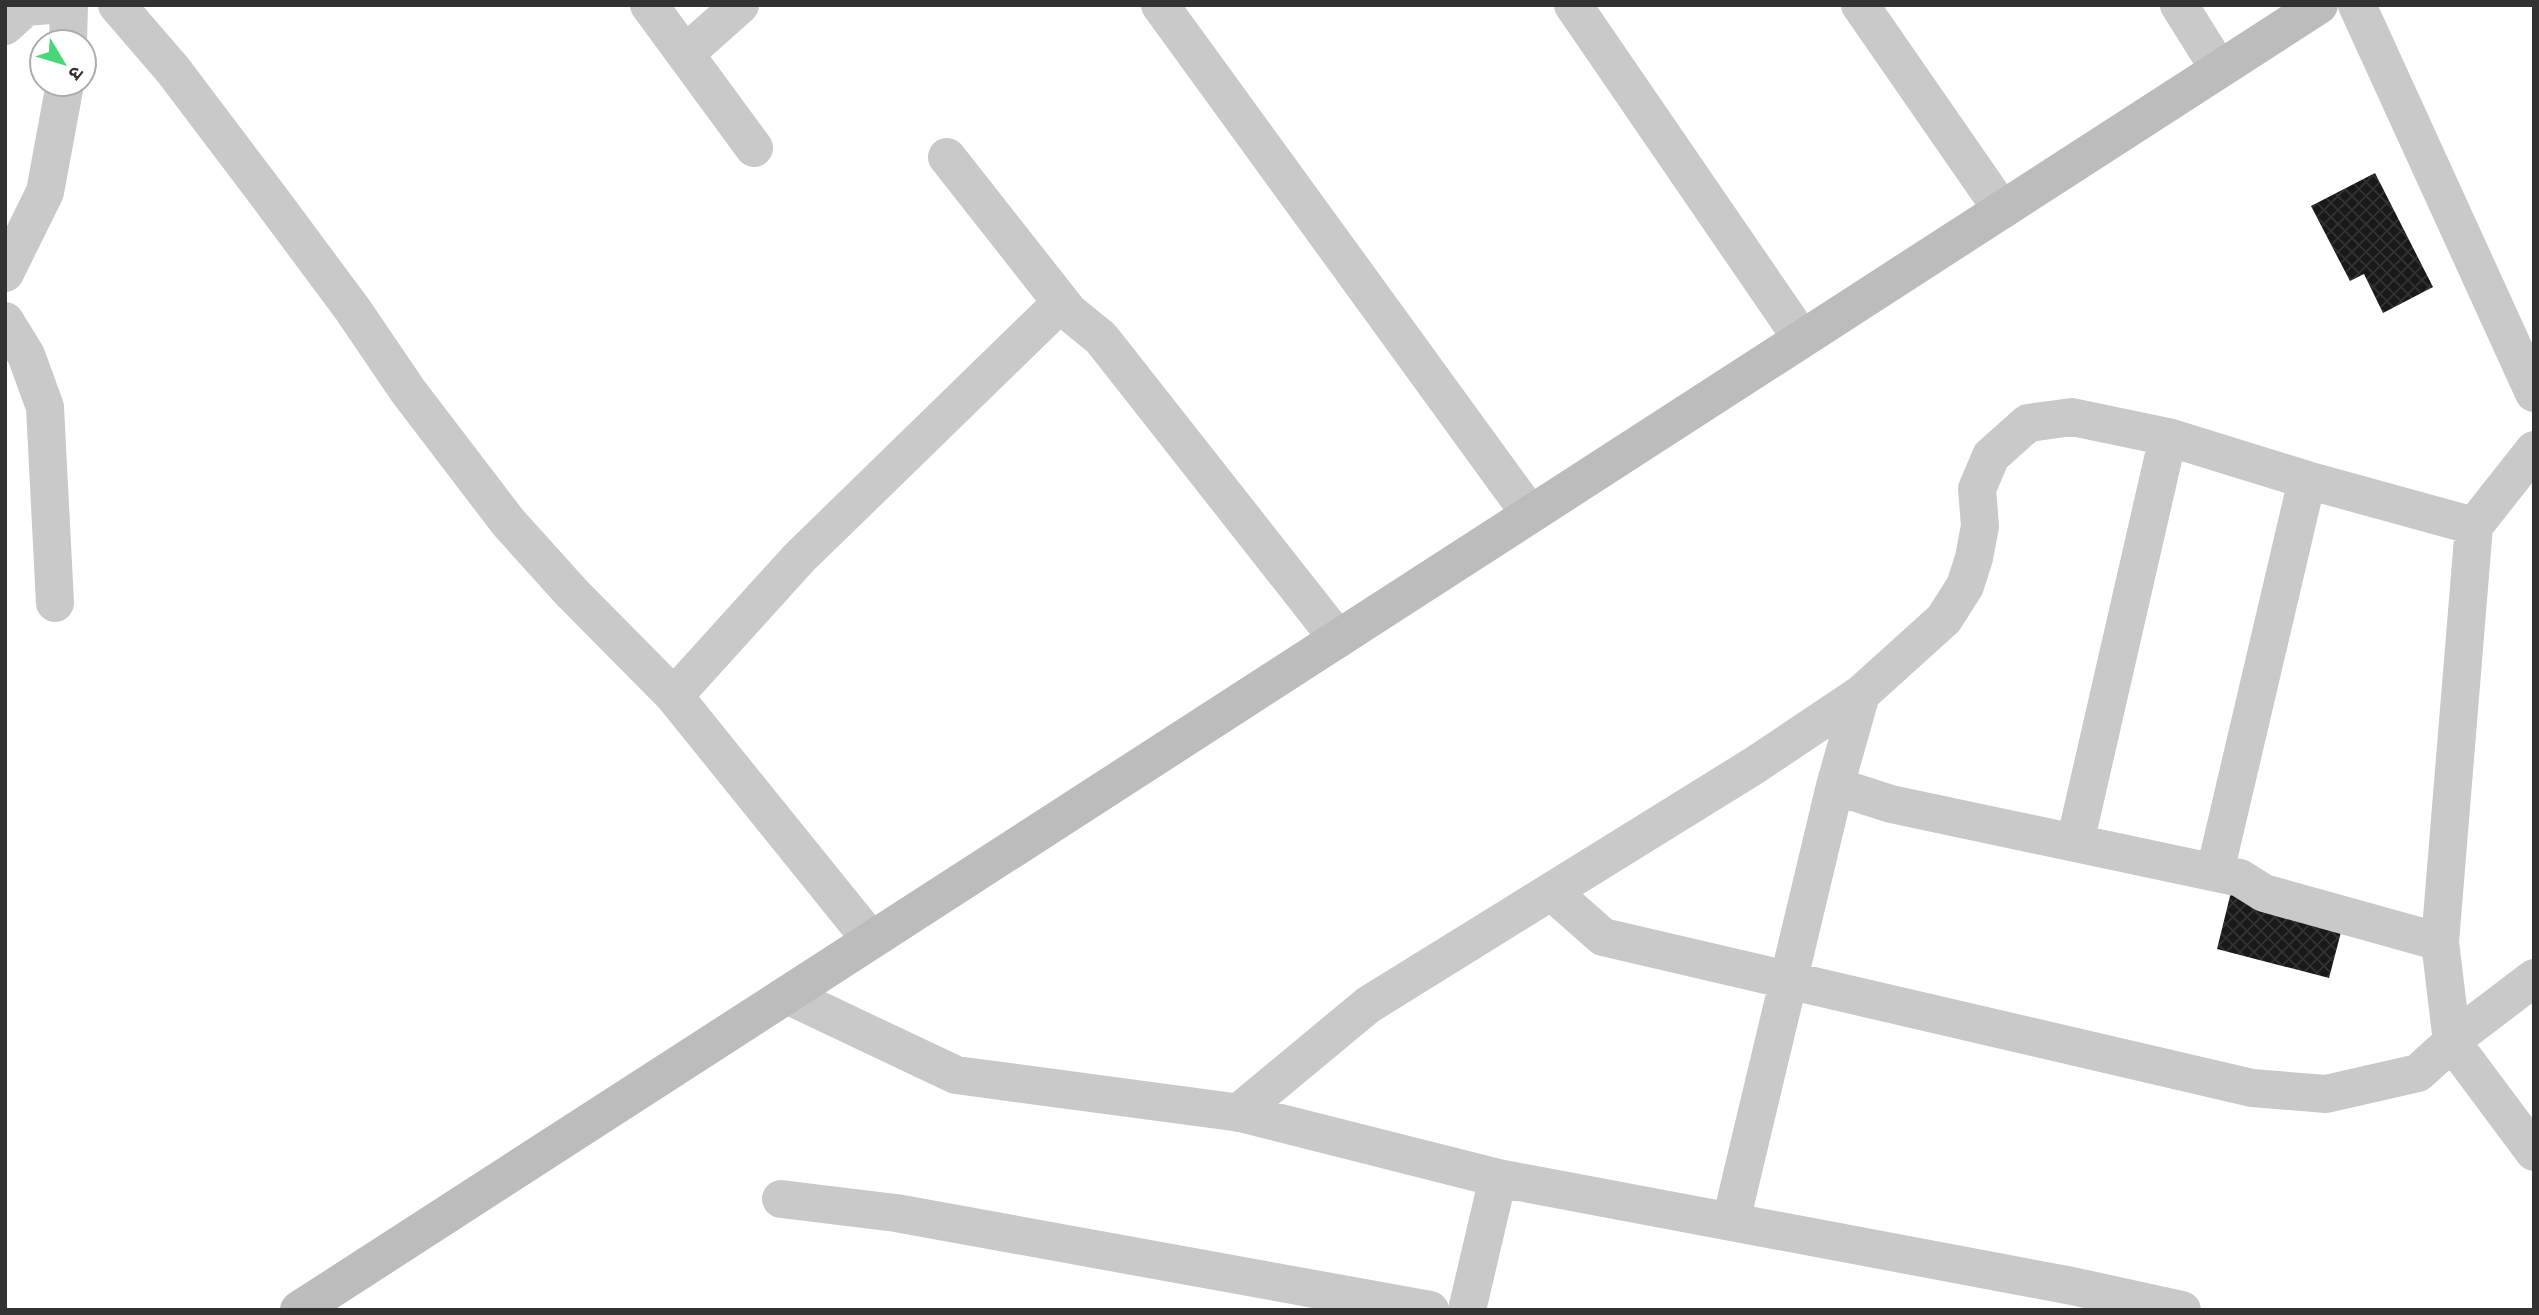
<svg xmlns="http://www.w3.org/2000/svg" width="2539" height="1315" viewBox="0 0 2539 1315" font-family="Quicksand,'Noto Sans Devanagari',sans-serif">
  <style>
    .building { fill: url(#building-cross-hatch) }
    .lines { fill: none; stroke-linecap: round; stroke-linejoin: round }
    .street { stroke: #c9c9c9; stroke-width: 38 }
    .secondary { stroke: #bcbcbc; stroke-width: 38 }
  </style>
  <defs>
    <pattern id="building-cross-hatch" width="8" height="8" patternUnits="userSpaceOnUse" patternTransform="scale(1.75)"><rect width="8" height="8" fill="#191919"/><path d="M0 0l8 8M0 8l8-8" fill="none" stroke="#323232"/></pattern>
  </defs>
  <rect width="100%" height="100%" fill="#fff"/>
  <path class="building" d="M2375,173l58,114 -50,26 -19,-39 -14,7 -39,-75z
    M2232,888l113,29 -16,61 -112,-29z"/>
  <g class="lines">
    <path class="street" d="M117,5l56,65 99,131 81,109 55,81 100,131 64,71 102,103 197,244
      M649,5l105,143
      M1160,5l370,509
      M1573,5l229,334
      M1860,5l142,205
      M2179,5l40,64
      M2357,5l177,388
      M5,26l21,-19 23,-2
      M68,42l1,-37
      M685,54l55,-49
      M947,157l122,155 32,26 237,301
      M5,273l40,-81 20,-108
      M5,321l21,34 19,52 10,196
      M2534,450l-60,76 -34,416 12,100 82,110
      M674,696l125,-138 262,-255
      M1835,786l56,18 349,74 24,15 176,49
      M2075,843l93,-406
      M2215,872l92,-392
      M1552,892l51,45 649,151 74,6 92,-21 45,-41 71,-54
      M787,995l169,80 285,38 257,65 574,108 110,24
      M1238,1113l130,-108 387,-240 106,-71
      M781,1199l115,14 534,97
      M1731,1221l104,-435 26,-92 83,-75 21,-33 9,-28 6,-32 -3,-37 14,-33 37,-33 44,-6 96,20 139,43 167,46
      M1467,1310l31,-132"/>
    <path class="secondary" d="M299,1310l2020,-1305"/>
  </g>
  <rect width="2539" height="1315" fill="none" stroke="#323232" stroke-width="14"/>
  <g transform="translate(63 63) rotate(128)"><circle r="33" fill="#ffffff" stroke="#adadad" stroke-width="2"/>
  <path d="M0-5L12 26L0 18L-12 26Z" fill="#46d777"/>
  <text y="-10" font-size="19" font-weight="bold" text-anchor="middle" fill="#323232">उ</text>
  </g>
</svg>
